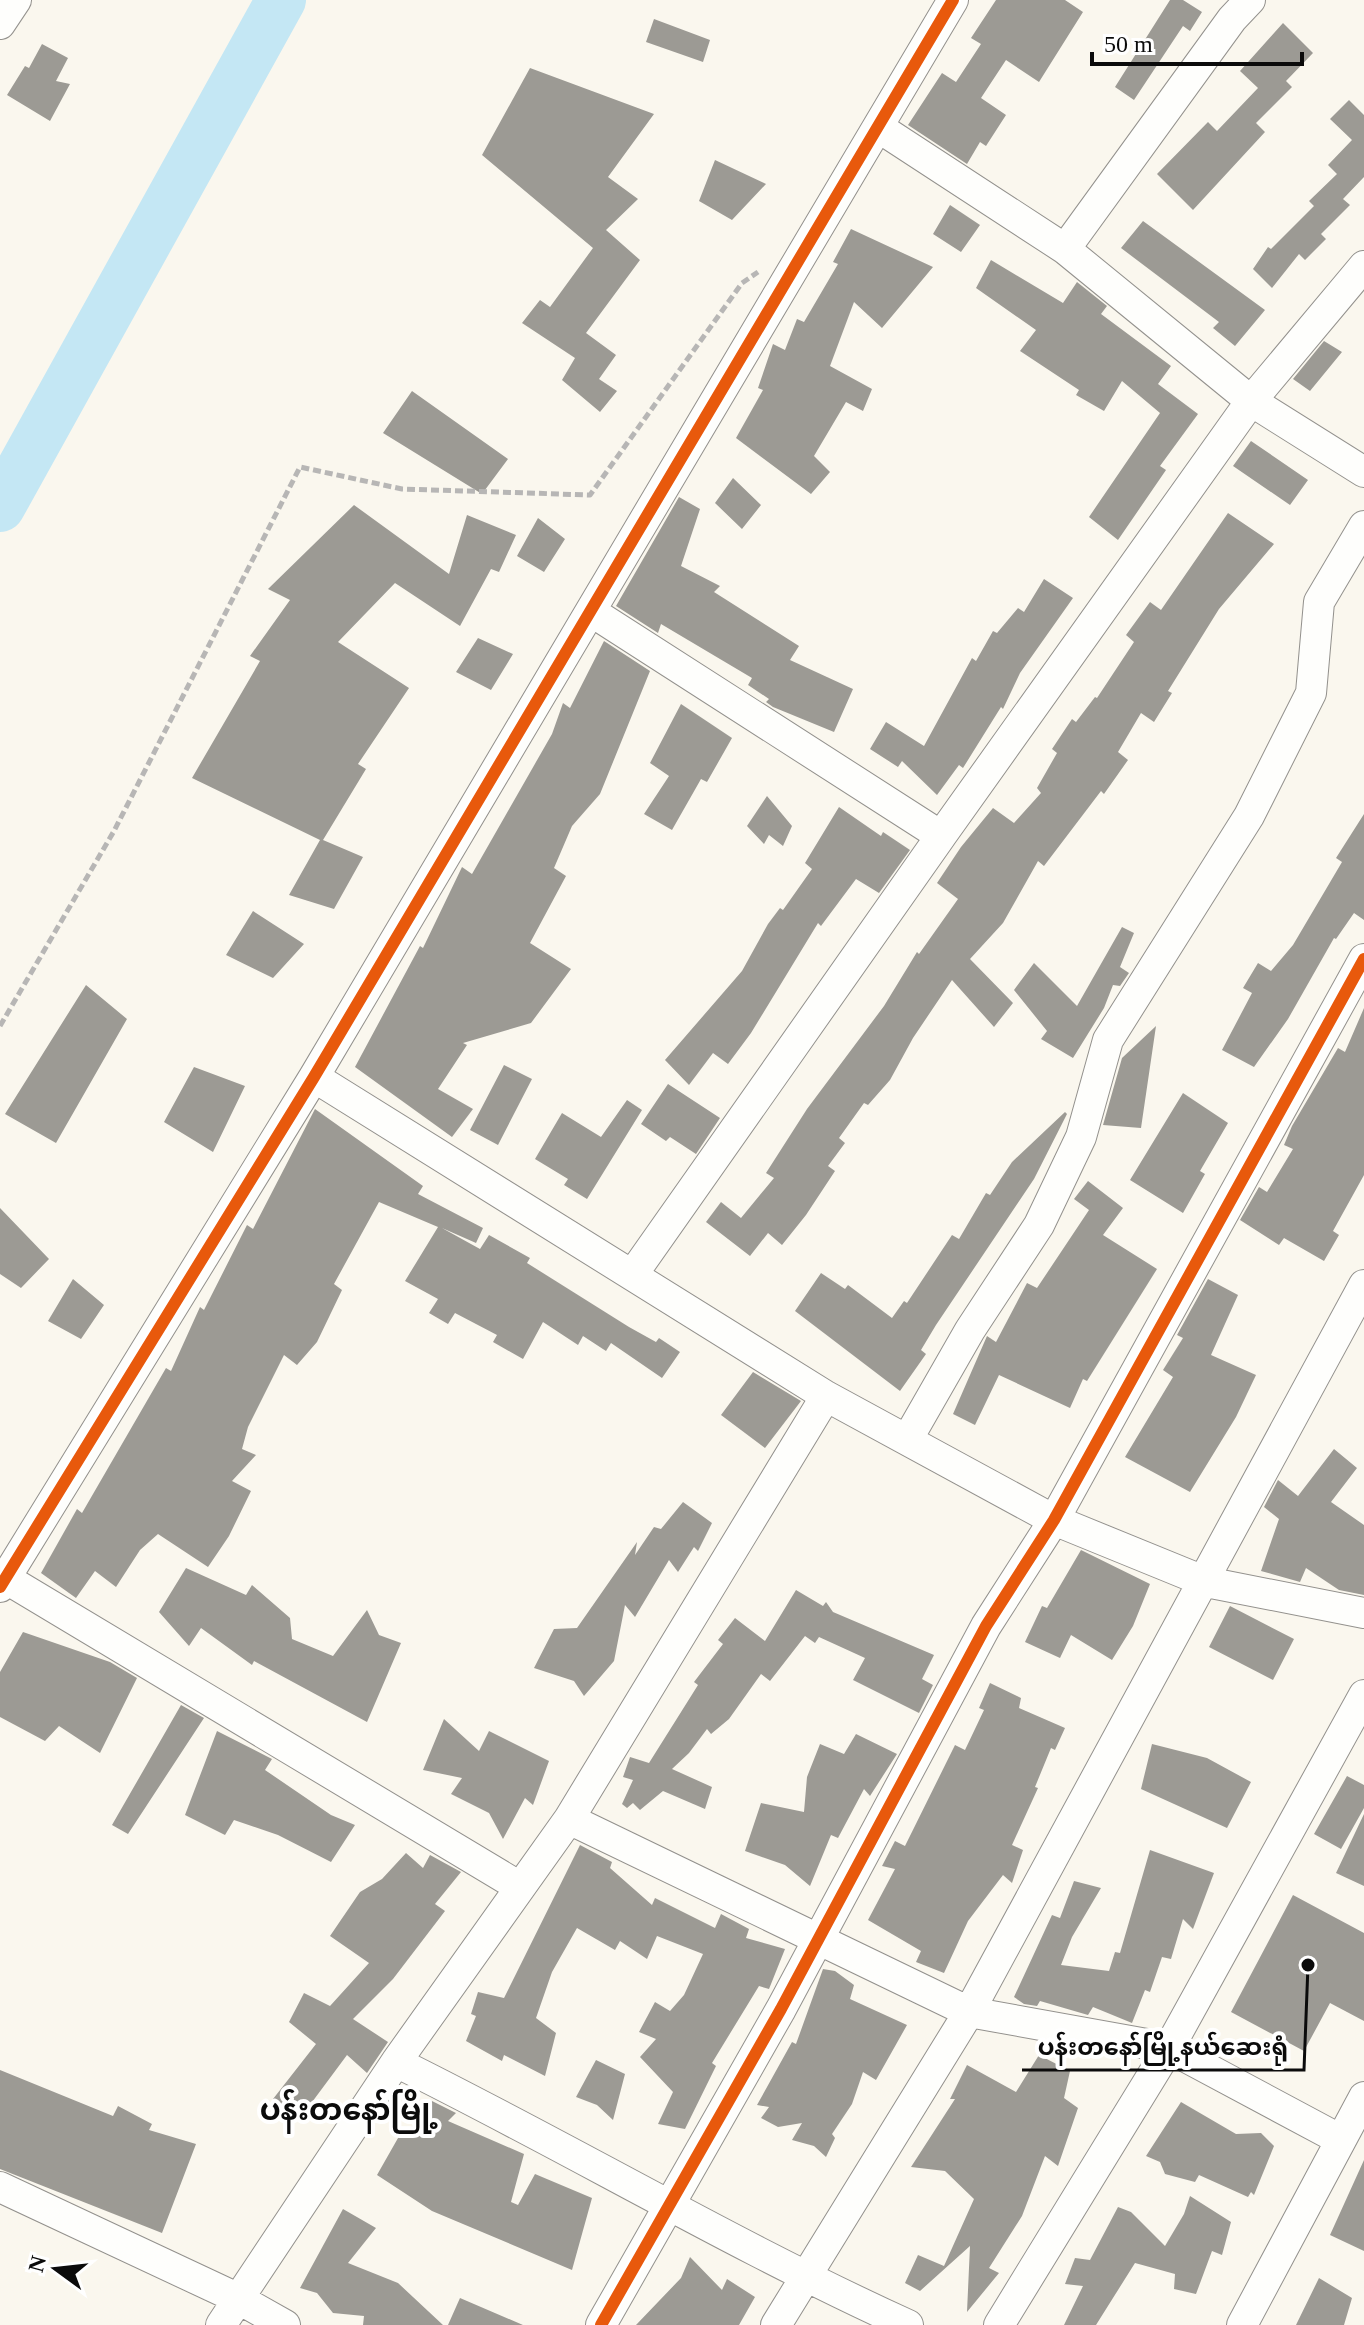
<svg xmlns="http://www.w3.org/2000/svg" width="1364" height="2325" viewBox="0 0 1364 2325" font-family="'Times New Roman','Noto Sans Myanmar',serif">
  <style>
    .lines { fill: none; stroke-linecap: round; stroke-linejoin: round }
    .river { stroke: #c4e7f4; stroke-width: 50 }
    .building { fill: #9c9a94 }
    .minor-casing { stroke: #93918d; stroke-width: 32 }
    .path { stroke: #b7b6b5; stroke-width: 5; stroke-dasharray: 8 4; stroke-linecap: butt }
    .minor { stroke: #fefefc; stroke-width: 30 }
    .cycleway-casing { stroke: #fff; stroke-width: 17 }
    .cycleway { stroke: #e8590c; stroke-width: 12 }
    .labels { text-anchor: middle; dominant-baseline: central; stroke-width: 8; stroke-linejoin: round; paint-order: stroke }
    .district-label { font-size: 30px; font-weight: bold; fill: #0b0b0b; stroke: #fff }
    .leader { fill: none; stroke: #0b0b0b; stroke-width: 3 }
    .callout-dot { fill: #0b0b0b; stroke: #fff; stroke-width: 3 }
    .callout-label { font-size: 24px; text-anchor: middle; font-weight: bold; fill: #0b0b0b; stroke: #fff; stroke-width: 8; stroke-linejoin: round; paint-order: stroke }
  </style>
  <rect width="100%" height="100%" fill="#faf7ee"/>
  <g class="lines">
    <path class="river" d="M0,507l281,-507"/>
  </g>
  <path class="building" d="M996,0h69l18,12 -44,70 -33,-22 -25,38 25,17 -20,31 -6,-4 -13,22 -59,-39 34,-52 14,9 25,-38 -10,-6z
    M1170,0h13l19,12 -12,19 -7,-5 -49,74 -19,-13z
    M654,19l56,21 -7,22 -57,-20z
    M1283,23l30,30 -27,28 6,6 -36,36 9,9 -72,78 -36,-36 51,-52 9,9 41,-43 -18,-17z
    M42,44l26,14 -12,23 14,3 -20,37 -43,-26 18,-29 4,2z
    M530,68l124,46 -46,63 30,22 -32,31 34,30 -54,73 30,22 -17,24 18,12 -17,21 -38,-32 13,-22 -53,-35 18,-23 10,7 43,-59 -111,-93z
    M1349,100l15,15v62l-21,22 7,6 -29,29 5,5 -21,21 -6,-6 -27,34 -19,-19 15,-22 3,2 43,-43 -5,-5 28,-27 -9,-9 24,-25 -22,-21z
    M715,160l51,24 -34,36 -33,-19z
    M950,205l30,20 -19,27 -28,-18z
    M1143,221l122,89 -30,36 -22,-18 6,-6 -98,-74z
    M851,229l82,38 -51,61 -28,-26 -24,64 42,23 -9,22 -17,-9 -32,54 16,16 -19,22 -75,-56 27,-48 -5,-2 15,-44 12,6 12,-31 7,3 34,-58 -5,-2z
    M991,260l72,43 14,-21 30,24 -6,8 70,52 -13,18 40,30 -38,52 6,4 -48,70 -29,-23 71,-104 -38,-32 -18,30 -28,-16 3,-5 -59,-39 16,-21 -60,-42z
    M1324,341l18,11 -32,39 -17,-12z
    M412,391l96,68 -26,35 -99,-61z
    M1251,441l57,39 -18,25 -57,-39z
    M733,478l28,27 -19,24 -27,-26z
    M679,497l21,12 -19,57 39,20 -6,6 85,54 -9,14 63,29 -19,43 -61,-25 -7,-5 3,-3 -21,-14 4,-7 -91,-54 -3,9 -42,-27z
    M354,505l95,69 18,-59 49,20 -17,37 -8,-3 -31,57 -65,-43 -57,59 71,46 -51,76 8,5 -43,71 40,17 -29,52 -45,-14 31,-55 -128,-62 68,-117 -10,-5 40,-56 -22,-11z
    M1228,513l46,31 -55,65 -51,82 4,2 -18,29 -13,-9 -23,39 10,8 -24,34 -3,-3 -57,75 -6,-5 -35,62 -33,36 43,44 -19,24 -42,-47 -39,58 -23,42 -22,25 -4,-2 -25,35 6,5 -17,23 7,5 -29,44 -24,30 -14,-12 -18,23 -44,-34 15,-20 20,16 33,-40 -8,-5 41,-64 77,-103 33,-54 2,2 39,-55 -21,-16 24,-36 32,-39 21,15 27,-30 -4,-5 20,-35 -5,-4 20,-30 4,3 19,-25 2,1 37,-56 -8,-7 24,-33 11,8z
    M538,518l27,21 -21,33 -27,-16z
    M1044,579l29,19 -53,75 -17,36 -2,-2 -38,61 -4,-3 -22,30 -35,-34 -4,6 -28,-18 16,-27 38,24 48,-88 4,3 17,-30 4,2 21,-25 6,4z
    M478,638l35,16 -22,36 -35,-18z
    M604,641l46,30 -50,123 -28,32 -18,42 12,8 -36,67 41,26 -40,54 -68,20 4,2 -29,44 35,20 -21,28 -97,-70 65,-121 3,2 39,-81 10,7 80,-140 11,-31 7,5z
    M681,704l51,34 -25,44 -6,-3 -29,51 -28,-16 25,-38 -19,-13z
    M767,796l25,30 -9,20 -14,-11 -5,9 -17,-18z
    M839,807l42,29 2,-4 27,18 -31,43 -23,-14 -35,47 -3,-3 -67,110 -23,31 -15,-11 -24,32 -24,-25 77,-89 26,-47 12,-16 3,2 29,-41 -7,-6z
    M1364,814v106l-10,-7 -18,26 -2,-1 -46,81 -34,48 -32,-17 30,-57 -9,-5 15,-25 13,8 22,-26 49,-83 -6,-4z
    M253,911l51,33 -31,34 -47,-23z
    M1122,927l12,6 -14,34 9,6 -9,13 -7,-1 -9,23 -31,50 -32,-19 6,-8 -33,-41 20,-27 43,43z
    M86,985l41,34 -71,124 -51,-29z
    M1364,1008v167l-31,56 6,4 -15,26 -40,-23 -5,7 -39,-25 19,-33 8,5 26,-43 -9,-4 8,-19 46,-78 7,4z
    M1156,1026l-15,102 -38,-3 19,-67z
    M504,1065l28,14 -34,66 -28,-15z
    M194,1067l51,19 -32,66 -49,-30z
    M668,1084l52,34 -24,36 -26,-17 -4,4 -25,-17z
    M1183,1093l45,30 -28,48 5,3 -22,39 -53,-33z
    M627,1100l15,10 -55,89 -23,-14 4,-6 -33,-20 27,-46 39,24z
    M315,1109l108,77 -5,8 65,34 -7,15 -34,-15 38,21 9,-14 41,23 -3,5 102,64 27,15 3,-4 21,14 -18,26 -51,-35 -5,8 -23,-15 -5,9 -35,-23 -20,37 -30,-17 4,-7 -42,-22 -7,11 -19,-11 9,-14 -33,-18 33,-54 -59,-25 -45,82 8,6 -25,52 -20,23 -13,-10 -36,72 -6,22 14,6 -24,26 19,10 -22,45 -21,31 -50,-33 -18,16 -24,37 -21,-16 -19,27 -35,-25 36,-64 5,4 84,-145 5,3 29,-64 4,3 43,-85 6,4z
    M1065,1112l2,2 -33,65 -98,146 -15,25 5,4 -26,37 -105,-80 26,-38 24,16 3,-4 44,33 12,-17 3,2 45,-68 7,4 27,-46 4,2 22,-33z
    M1088,1181l35,27 -20,27 54,34 -70,112 -4,-2 -13,29 -71,-33 -24,50 -22,-11 34,-78 9,6 31,-59 10,5 52,-78 -15,-11z
    M0,1208l49,51 -28,29 -21,-14z
    M73,1279l31,26 -23,34 -33,-18z
    M1208,1279l30,16 -27,60 45,20 -20,42 -46,75 -65,-35 48,-80 -10,-7 20,-32 -6,-3z
    M753,1372l48,29 -36,47 -44,-33z
    M1334,1449l23,19 -26,34 33,23v70l-25,-5 -33,-22 -6,14 -39,-11 18,-52 -15,-12 14,-27 20,16z
    M683,1502l29,21 -14,28 -4,-4 -16,25 -9,-12 -34,57 -10,-12 -11,56 -30,35 -10,-15 -40,-13 20,-39 23,-1 60,-86 -2,13 19,-28 7,2z
    M1081,1550l69,34 -17,42 -21,34 -41,-25 -11,23 -35,-16 17,-36 5,2z
    M186,1568l60,27 6,-10 38,33 2,21 41,17 34,-46 12,25 22,8 -34,79 -113,-61 -2,4 -51,-37 -12,18 -30,-34z
    M796,1590l27,16 3,-4 7,10 101,43 -12,24 11,6 -14,28 -66,-33 12,-22 -46,-21 -4,6 -10,-7 -35,45 -9,-7 -32,45 -18,15 -4,-5 -18,24 -17,16 40,18 -7,22 -42,-18 -23,19 -7,-7 -6,5 -5,-4 11,-24 -10,-3 7,-20 19,6 49,-78 -4,-3 29,-38 -5,-4 17,-22 30,23z
    M1230,1606l64,33 -21,41 -64,-33z
    M23,1632l87,30 27,16 -37,75 -41,-27 -14,15 -45,-24v-45z
    M990,1683l31,15 -2,10 46,20 -10,22 -4,-2 -16,39 3,1 -26,57 11,5 -11,33 -9,-8 -35,46 -24,52 -28,-11 5,-11 -53,-31 27,-51 -13,-3 13,-25 10,5 50,-101 10,5 19,-40 -5,-2z
    M181,1705l23,13 -76,116 -16,-9z
    M444,1719l35,32 10,-20 60,30 -16,44 -8,-7 -22,41 -14,-26 -38,-19 11,-16 -39,-8z
    M217,1731l55,28 -7,11 66,45 24,10 -24,37 -53,-27 -44,-15 -9,15 -40,-20z
    M856,1734l41,20 -27,42 -6,-7 -26,49 -7,-3 -21,51 -25,-21 -40,-14 16,-48 43,9 3,-35 13,-33 24,10z
    M1152,1744l55,14 44,24 -24,46 -86,-39z
    M1347,1776l17,9v23l-23,41 -27,-15z
    M1364,1814v72l-28,-13z
    M580,1845l32,17 -2,6 42,37 3,-7 60,30 6,-14 28,15 -3,9 39,11 -16,40 -10,-3 -47,77 4,3 -31,63 -27,-5 15,-32 -33,-35 16,-18 -17,-7 16,-30 15,9 14,-16 19,-41 -46,-18 -10,23 -27,-18 -5,9 -38,-22 -25,44 -16,46 20,15 -11,43 -41,-21 -2,6 -36,-20 10,-25 -5,-2 7,-22 26,6z
    M1150,1850l64,23 -21,56 -10,-10 -12,40 -9,-2 -12,35 -5,-2 -13,33 -39,-16 -5,8 -48,-14 -3,5 -13,-2 -10,-7 38,-82 8,3 14,-37 27,7 -29,49 -11,28 48,6 6,-19 5,1z
    M406,1853l17,15 7,-13 31,17 -26,32 10,7 -52,68 -40,40 35,23 -21,31 -20,-18 -49,66 -25,-22 43,-55 -27,-22 15,-29 26,13 39,-43 -39,-27 30,-44 22,-13z
    M1293,1895l71,38v88l-34,-18 -26,48 -73,-39z
    M823,1969l12,2 19,14 -4,14 57,26 -31,55 -13,-8 -11,32 -20,30 3,4 -9,19 -12,-11 -22,-6 10,-17 -24,4 -17,-9 8,-11 -12,-2 35,-63 4,2z
    M1039,2055l31,16 -6,27 14,10 -20,58 -13,-10 -23,60 -33,52 10,5 -32,39 3,-66 -50,45 -15,-8 13,-28 26,11 30,-67 -29,-28 -34,-4 44,-68h-5l17,-34 49,27z
    M596,2060l29,14 -12,46 -16,-15 -21,-8z
    M0,2070l113,46 5,-10 34,18 -3,6 47,14 -34,89 -162,-64z
    M432,2101l24,12 -8,8 76,33 -13,48 7,3 17,-31 57,24 -20,72 -140,-59 -55,-36 25,-44 4,3z
    M1181,2102l55,32 25,-1 13,13 -20,49 -3,-3 -3,5 -49,-22 -4,7 -30,-8 -5,-12 -14,-6z
    M1364,2160v91l-34,-16z
    M1190,2196l41,26 -9,33 -10,-4 -16,43 -22,-5 1,-15 -40,-11 -39,62h-32l19,-39 -18,-2 10,-26 15,2 28,-53 13,5 34,34 19,-32z
    M343,2209l33,19 -28,35 50,20 45,42h-80l1,-9 -31,-3 -16,-20 -17,-5z
    M690,2257l32,33 5,-11 28,18 -16,28h-103l45,-47z
    M1319,2278l33,20 -8,27h-48z
    M460,2298l63,27h-75z"/>
  <g class="lines">
    <g class="minor-casing">
      <path id="minor" d="M0,24l16,-24
        M878,127l187,122 186,152 113,71
        M1065,249l167,-230 18,-19
        M592,612l349,224 -308,438
        M941,836l310,-435 113,-135
        M314,1077l512,319 228,124 152,62 158,31
        M907,1440l63,-110 69,-105 42,-88 27,-97 141,-224 62,-123 8,-91 45,-76
        M5,1578l515,309
        M0,1587l314,-510 639,-1077
        M569,1819l400,193 200,36 172,92
        M396,2062l173,-243 257,-423
        M0,2187l237,111 48,27
        M221,2325l175,-263c172,85 338,184 512,263
        M601,2325l180,-316 205,-383 68,-106 310,-561
        M776,2325l193,-313 395,-727
        M999,2325l170,-277 195,-353
        M1242,2325l122,-228"/>
    </g>
    <path class="path" d="M0,1026l114,-195 186,-364 102,22 188,6 152,-212 16,-11"/>
    <use href="#minor" class="minor"/>
    <g class="cycleway-casing">
      <path id="cycleway" d="M0,1587l314,-510 639,-1077
        M601,2325l180,-316 205,-383 68,-106 310,-561"/>
    </g>
    <use href="#cycleway" class="cycleway"/>
  </g>
  <g class="labels">
    <g class="district-label">
      <text x="349" y="2109">ပန်းတနော်မြို့</text>
    </g>
  </g>
  <path class="leader" d="M1308 1965L1304 2070H1022"/>
  <circle class="callout-dot" cx="1308" cy="1965" r="8"/>
  <g class="callout-label">
    <text x="1163" y="2055">ပန်းတနော်မြို့နယ်ဆေးရုံ</text>
  </g>
  <g transform="translate(56 2269) rotate(285)" stroke="#ffffff" stroke-width="6" paint-order="stroke">
  <path d="M0-6L14 30L0 20L-14 30Z" fill="#0b0b0b"/>
  <text y="-12" font-size="22" font-weight="bold" text-anchor="middle" fill="#0b0b0b">N</text>
  </g>
  <path d="M1092 52v12h210v-12" fill="none" stroke="#0b0b0b" stroke-width="4"/>
  <text x="1104" y="52" font-size="24" fill="#0b0b0b" stroke="#ffffff" stroke-width="6" paint-order="stroke">50 m</text>
</svg>
